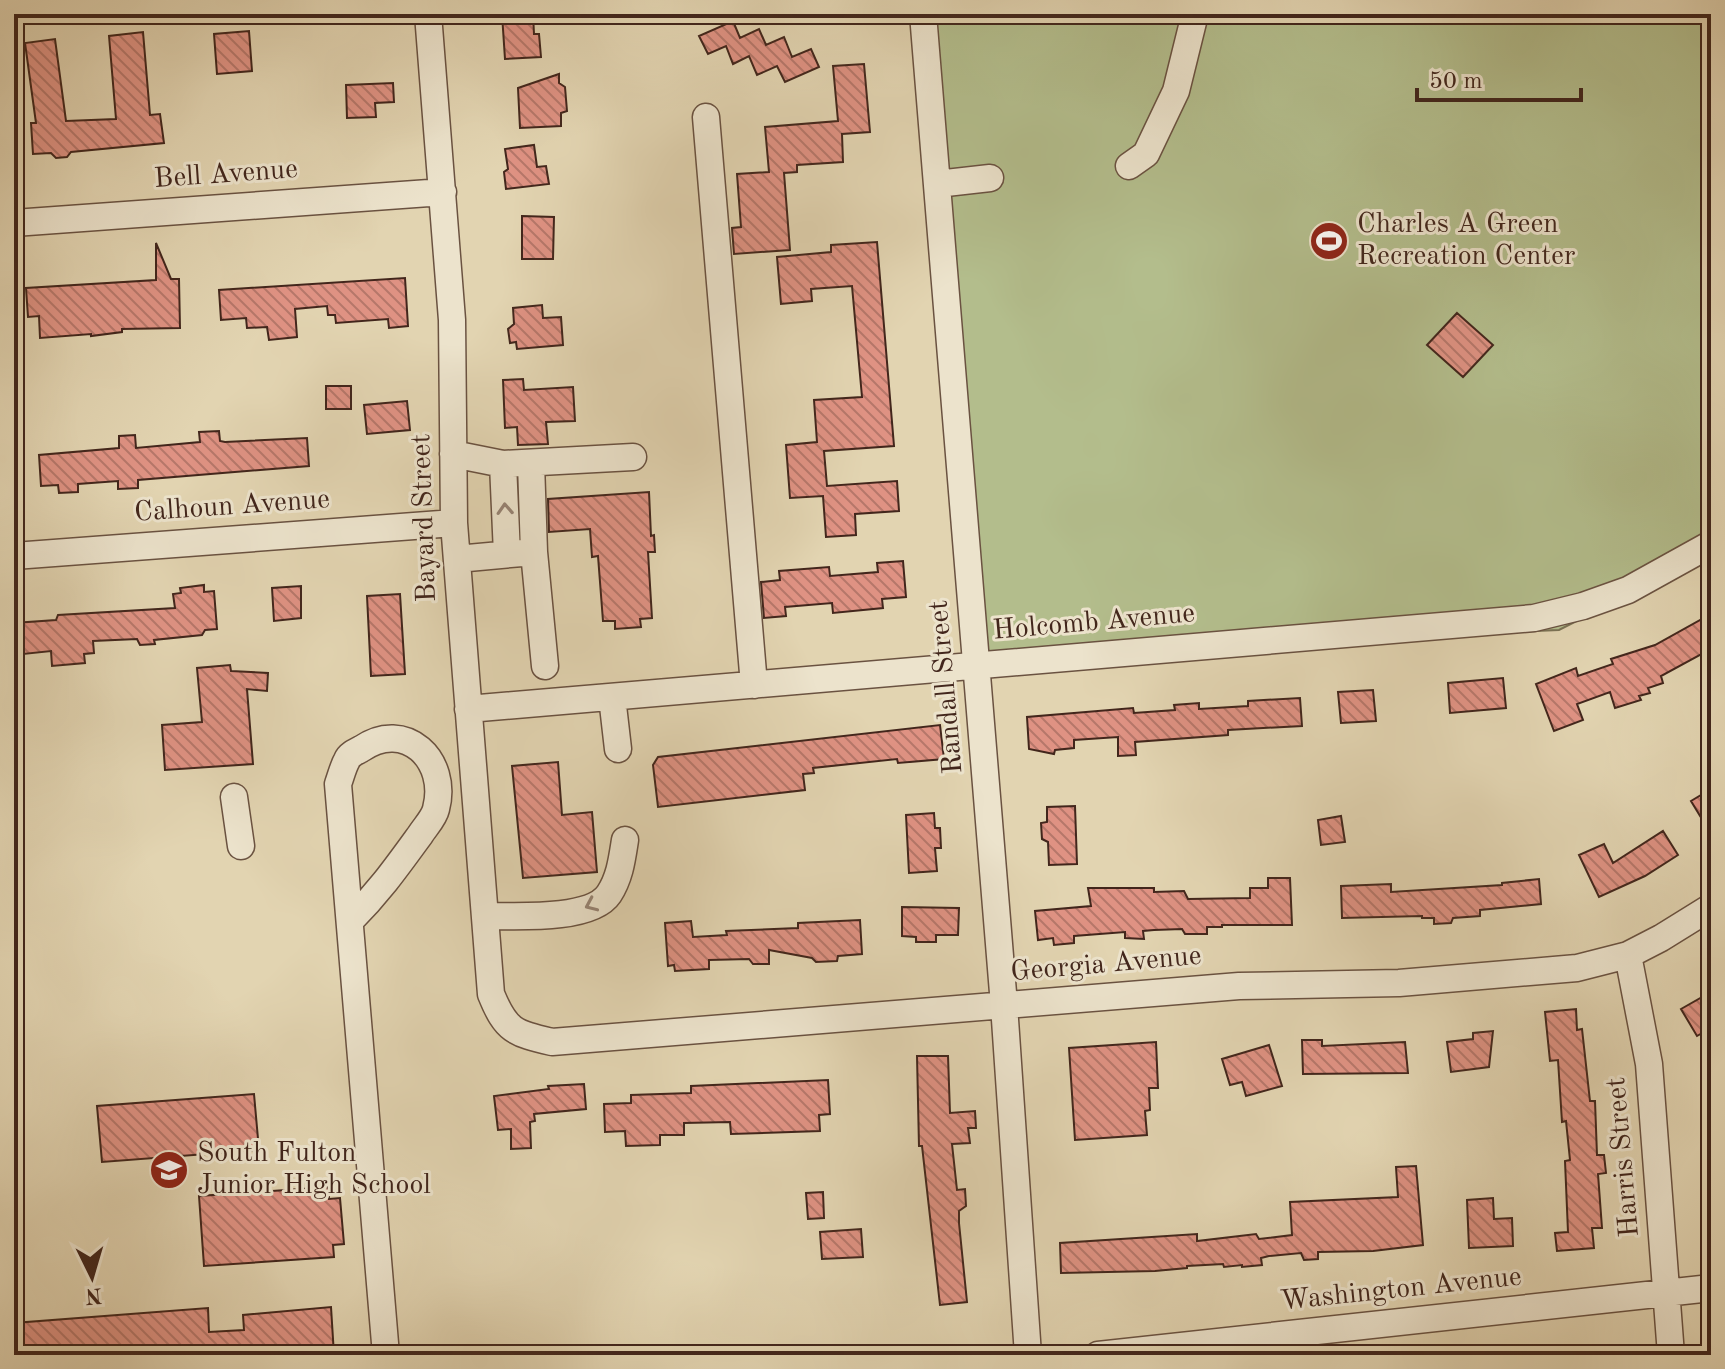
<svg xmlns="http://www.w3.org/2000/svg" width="1725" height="1369" viewBox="0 0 1725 1369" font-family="'Old Standard TT',serif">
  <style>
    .garden { fill: #b3bd8c; stroke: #7a7254; stroke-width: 2 }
    .building { fill: url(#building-back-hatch); stroke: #42261c; stroke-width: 2 }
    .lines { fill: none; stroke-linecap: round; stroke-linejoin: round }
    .minor-casing { stroke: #6a5241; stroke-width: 29 }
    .minor { stroke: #ece3cc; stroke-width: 26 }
    .oneway { stroke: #978474 }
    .labels { text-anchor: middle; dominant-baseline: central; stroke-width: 6; stroke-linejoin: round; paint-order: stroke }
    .street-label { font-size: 28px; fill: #42261c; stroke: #ece3cc }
    .poi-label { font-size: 28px; fill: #42261c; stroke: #ece3cc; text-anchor: start }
  </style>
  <defs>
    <pattern id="building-back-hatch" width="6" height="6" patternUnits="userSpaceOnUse" patternTransform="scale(2)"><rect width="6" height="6" fill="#df9283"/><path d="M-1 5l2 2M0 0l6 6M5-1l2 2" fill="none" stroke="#b6776a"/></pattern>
  </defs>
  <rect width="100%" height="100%" fill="#e2d4b1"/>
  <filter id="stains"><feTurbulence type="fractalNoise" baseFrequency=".0025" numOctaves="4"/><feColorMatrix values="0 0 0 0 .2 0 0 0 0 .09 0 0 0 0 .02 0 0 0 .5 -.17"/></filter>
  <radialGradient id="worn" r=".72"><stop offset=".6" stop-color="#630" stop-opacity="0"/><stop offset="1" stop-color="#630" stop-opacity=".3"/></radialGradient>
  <path class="garden" d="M927,14h784v539l-152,77 -574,23z"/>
  <path class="building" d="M502,14h31l1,20h5l2,23 -36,2z
    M733,21l7,17 19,-9 7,16 18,-8 8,20 19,-8 8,18 -34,15 -8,-16 -20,9 -8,-19 -16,8 -7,-18 -18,8 -9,-18z
    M249,31l3,40 -35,3 -3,-40z
    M143,32l7,83 10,-1 4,29 -93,9 -4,5 -11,1 -5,-5 -18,1 -2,-31h5l-11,-80 30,-4 11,82 50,-2 -7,-83z
    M864,64l6,68 -28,2 1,28 -46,3v7l-13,1 6,77 -56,4 -2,-26 9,-1 -4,-53 32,-2 -4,-45 73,-6 -5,-55z
    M559,74v9l6,4 2,24 -6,2v13l-41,2 -2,-40z
    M393,83l1,19 -19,1 1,14 -29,1 -1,-33z
    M534,145l3,22 9,-1 3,18 -43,5 -2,-17 4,-3 -3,-20z
    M522,216l32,1 -1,42h-31z
    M877,242l17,204 -70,5 3,35 70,-5 2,30 -44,3 1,21 -30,2 -3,-41 -33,2 -4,-53 31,-3 -3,-42 48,-3 -10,-111 -41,3 1,12 -31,3 -4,-47 54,-5v-7z
    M156,243l15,36h8l1,49 -58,1v3l-31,4v-2l-51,4 -1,-22 -11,1 -2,-29 130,-8z
    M405,278l3,48 -19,2 -1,-9 -52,4 -1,-8h-7l-1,-9 -32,3 2,28 -28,3 -2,-13 -20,1 -1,-10 -25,2 -2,-30z
    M542,305l1,13 18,-1 2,28 -46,4 -1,-7 -6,1 -2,-14 6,-5 -1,-16z
    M1457,313l36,32 -30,32 -36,-32z
    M523,379l1,11 49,-3 2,34 -29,1 2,22 -30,1 -1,-18 -12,1 -2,-48z
    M326,386h25v23h-25z
    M407,401l3,29 -43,4 -3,-29z
    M219,431l1,10 5,1 82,-4 2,28 -171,14v8l-20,1v-8l-40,3v8l-19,1 -1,-8 -17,1 -2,-31 80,-7v-12l16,-1 1,13 64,-6 -1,-10z
    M649,492l2,44 3,-1 1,17h-7l4,66 -12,1 1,8 -26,2v-8h-12l-5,-65 -6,1 -2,-28 -41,3 -1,-33z
    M903,561l3,36 -24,2 1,9 -50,5 -1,-10 -47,4 1,9 -22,2 -3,-36 19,-2 -1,-9 50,-4 1,9 48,-4 -1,-9z
    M204,585v7l10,-1 3,38 -12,1 -3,5 -48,5 1,4 -15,1 -3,-6 -44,2 1,12 -10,1 1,9 -33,3 -1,-15 -37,4v-32l42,-3 2,-5 117,-7 -2,-14 8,-1 -1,-5z
    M301,586v32l-27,3 -2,-33z
    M400,594l5,80 -34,2 -4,-80z
    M1711,614v35l-50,27 2,7 -15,5 2,5 -11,3 2,4 -26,8 -5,-16 -33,12 6,16 -29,11 -18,-47 40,-16 2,8 35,-12 -2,-5 44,-14z
    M230,665l1,6 37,2 -1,18 -20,-2 6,75 -88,6 -3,-45 40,-3 -5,-54z
    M1503,678l3,30 -56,5 -2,-30z
    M1373,690l3,31 -35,2 -3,-31z
    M1300,698l2,28 -74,4v5l-93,7 1,13 -18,1v-19l-44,3v8l-19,2 -1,4 -25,-5 -2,-32 106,-9 1,5 41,-3 -1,-5 25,-2v6l49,-3v-5z
    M940,725l4,34 -46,4 -1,-4 -84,9 1,5 -11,1 2,16 -147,17 -5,-42 5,-8z
    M558,762l4,53 30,-3 5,60 -74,6 -11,-112z
    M1711,789v45l-20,-33z
    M1075,806l2,58 -28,1 -1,-23 -6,-3 -1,-16 6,-1v-15z
    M934,813l1,15h5l1,20h-6l2,23 -28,2 -3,-58z
    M1341,816l4,26 -24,3 -3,-25z
    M1663,831l15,24 -33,21 -46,21 -20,-42 25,-11 9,19z
    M1268,878h22l2,47h-70v2h-15v7h-22l-3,-5 -28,1 -11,1 1,8 -19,-1v-6l-51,4v7l-20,2 -1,-7 -15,2 -3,-29 56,-5 -3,-18h66v4l30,-1 4,8 62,-1v-10h18z
    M1539,879l2,25 -61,6v6l-27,2 -2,5 -17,1v-6h-12v-2l-80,2 -1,-32 50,-2v8l111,-7v-2z
    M902,907l57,1 -1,27h-22v7h-20v-5l-14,-1z
    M860,920l2,34 -24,2 -1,5 -21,1 -4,-4 -43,-8v14h-16l-4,-5 -40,1v9l-34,2 -1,-6 -6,1 -3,-43 26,-2 2,16 34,-2 -1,-4 72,-3v-5z
    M1711,992v36l-14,8 -16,-27z
    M1576,1009l1,21 5,-1 8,72h5l2,54h7l2,18 -8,1 4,54h-10l2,20 -37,3 -2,-18 13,-1 -3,-71 5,-1 -4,-39 -4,1 -4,-62 -8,1 -5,-49z
    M1493,1031l-4,36 -38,5 -4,-30 26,-3v-6z
    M1302,1040h20v6l83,-4 3,31 -105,1z
    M1156,1042l2,46h-9l1,22 -5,1 2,24 -72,5 -6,-92z
    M1269,1045l13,41 -36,10 -4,-14 -12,3 -8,-26z
    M917,1056h31l2,57 25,-2 1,17h-8l2,15 -18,1 5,46 8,-1 1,17 -7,5v12l8,79 -27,3 -18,-159h-3z
    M828,1080l2,34 -11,1 1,16 -89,3 -1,-12 -46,1v12h-24v10l-34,1 -1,-15 -20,1 -1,-28 27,-1v-8l60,-2v-7z
    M584,1084l2,25 -52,5 1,7 -5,1 1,26 -20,1v-20l-13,1 -4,-34 55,-7 -1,-3z
    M254,1094l5,56 -157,12 -5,-56z
    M1416,1166l7,79 -50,6 -55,1v7l-14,1 -3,-7 -32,3 -8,2 1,7 -20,2v-2l-18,2 -1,-3 -36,2v2l-32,3 -94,2 -1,-30 137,-9v7l59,-7 3,5 33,-4 -2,-33 108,-5 -2,-30z
    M328,1187l1,12 11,-1 4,46 -11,1 1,12 -130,9 -5,-70z
    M823,1192l1,26 -16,1 -2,-26z
    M1493,1198l1,21 18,-1 1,28 -44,2 -2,-48z
    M861,1229l2,28 -41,2 -2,-27z
    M331,1307l3,48h-320v-32l194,-15 1,24 35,-2 -1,-15z"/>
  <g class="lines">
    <g class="minor-casing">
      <path id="minor" d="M428,14l24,306 2,203 37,471c15,37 23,39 61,48l687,-56 160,-3 178,-15 51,-13 33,-17 50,-31
        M923,14l81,991 24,350
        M706,117l48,568
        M1129,166l17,-12 30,-63 19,-77
        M937,184l53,-6
        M14,223l429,-31
        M453,454l50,10 130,-7
        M531,463l3,89 11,114
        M503,464l4,90
        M14,556l440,-33
        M457,559l65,-6
        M612,697l6,52
        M468,709l1066,-91 49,-12 45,-16 83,-46
        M234,797l7,49
        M485,916c30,0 106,5 124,-22 11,-17 13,-35 16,-54
        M350,921c29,-29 46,-53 70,-86 5,-8 14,-17 16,-26 13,-49 -31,-91 -75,-60 -6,3 -12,6 -14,11 -4,7 -6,16 -9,24l48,571
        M1628,955l21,109 22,291
        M1098,1355l613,-67"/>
    </g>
    <use href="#minor" class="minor"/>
  </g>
  <defs><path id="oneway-chevron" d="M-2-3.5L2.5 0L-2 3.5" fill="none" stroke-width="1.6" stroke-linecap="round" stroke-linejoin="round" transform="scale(2)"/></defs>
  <g class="oneway">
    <use href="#oneway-chevron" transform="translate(505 509) rotate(-93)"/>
    <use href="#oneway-chevron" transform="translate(591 905) rotate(156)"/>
  </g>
  <defs>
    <g id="stadium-disc" transform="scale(2)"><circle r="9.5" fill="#8f2418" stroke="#ece3cc"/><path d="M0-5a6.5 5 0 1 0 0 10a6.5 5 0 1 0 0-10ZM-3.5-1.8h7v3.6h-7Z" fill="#fff"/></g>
    <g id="school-disc" transform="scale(2)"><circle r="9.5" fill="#8f2418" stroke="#ece3cc"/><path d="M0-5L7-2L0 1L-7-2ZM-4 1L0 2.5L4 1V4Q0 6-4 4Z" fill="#fff"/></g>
  </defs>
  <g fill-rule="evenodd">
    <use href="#stadium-disc" x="1329" y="241"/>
    <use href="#school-disc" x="169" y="1170"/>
  </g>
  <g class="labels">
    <g class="street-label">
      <text transform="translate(226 175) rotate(-4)">Bell Avenue</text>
      <text transform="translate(232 507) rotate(-4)">Calhoun Avenue</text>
      <text transform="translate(425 518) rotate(-92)">Bayard Street</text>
      <text transform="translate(1094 623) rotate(-5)">Holcomb Avenue</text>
      <text transform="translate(947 687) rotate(-95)">Randall Street</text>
      <text transform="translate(1106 965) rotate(-5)">Georgia Avenue</text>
      <text transform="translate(1624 1157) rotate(-95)">Harris Street</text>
      <text transform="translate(1401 1290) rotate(-6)">Washington Avenue</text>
    </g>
    <g class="poi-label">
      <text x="1357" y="225">Charles A Green<tspan x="1357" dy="32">Recreation Center</tspan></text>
      <text x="197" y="1154">South Fulton<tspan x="197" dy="32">Junior High School</tspan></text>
    </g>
  </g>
  <rect width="1725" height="1369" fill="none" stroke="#e2d4b1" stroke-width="48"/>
  <rect x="16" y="16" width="1693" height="1337" fill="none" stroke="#42261c" stroke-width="4"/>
  <rect x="24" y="24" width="1677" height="1321" fill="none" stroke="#42261c" stroke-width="2"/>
  <g transform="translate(92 1277) rotate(175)" stroke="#ece3cc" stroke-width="6" paint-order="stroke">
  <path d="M0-6L14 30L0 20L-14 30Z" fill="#42261c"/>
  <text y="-12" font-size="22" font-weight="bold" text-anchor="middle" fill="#42261c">N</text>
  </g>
  <path d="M1417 88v12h164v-12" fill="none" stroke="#42261c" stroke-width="4"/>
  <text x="1429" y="88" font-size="24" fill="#42261c" stroke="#ece3cc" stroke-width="6" paint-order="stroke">50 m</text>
  <rect width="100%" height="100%" filter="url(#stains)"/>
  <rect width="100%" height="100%" fill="url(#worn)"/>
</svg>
